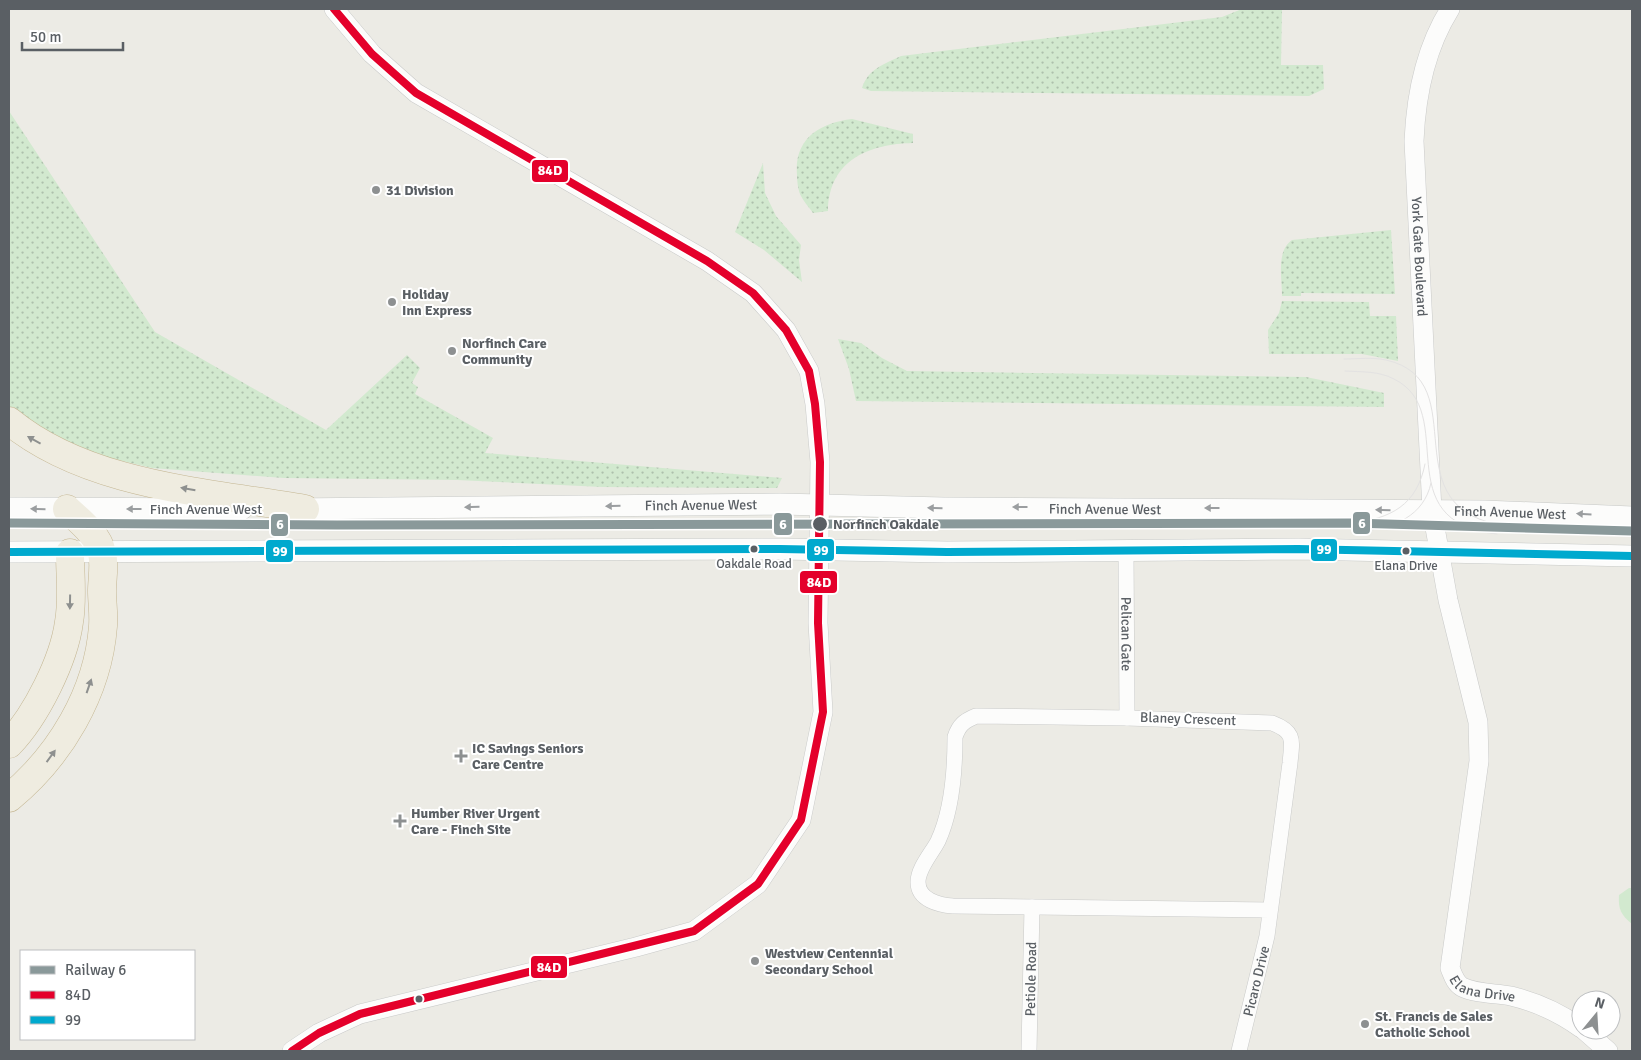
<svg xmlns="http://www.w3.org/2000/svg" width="1641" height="1060" viewBox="0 0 1641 1060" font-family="Signika,sans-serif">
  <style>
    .grass { fill: url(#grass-dots) }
    .park { fill: #d2e9cf }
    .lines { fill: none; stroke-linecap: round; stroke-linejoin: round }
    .minor-casing { stroke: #c9cac9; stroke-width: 16 }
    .tertiary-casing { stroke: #c9cac9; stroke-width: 20 }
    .secondary-casing { stroke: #c7c9c7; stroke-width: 22 }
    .motorway-casing { stroke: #c4b692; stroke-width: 29 }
    .minor { stroke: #fcfcfb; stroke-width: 15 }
    .tertiary { stroke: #fcfcfb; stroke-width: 19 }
    .secondary { stroke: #fcfcfb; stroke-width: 21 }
    .motorway { stroke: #efece0; stroke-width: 28 }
    .tram { stroke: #e3e2e2; stroke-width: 1 }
    .bus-1-casing { stroke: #fff; stroke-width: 11 }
    .bus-2-casing { stroke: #fff; stroke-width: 11 }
    .bus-1 { stroke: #e4002b; stroke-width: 8 }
    .bus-2 { stroke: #00a9ce; stroke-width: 8 }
    .rail-1-casing { stroke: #fff; stroke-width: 12 }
    .rail-1 { stroke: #8a999a; stroke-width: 9 }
    .oneway { fill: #8e908f }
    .oneway2 { fill: #9b9ea0 }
    .poi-dot { fill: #8d9091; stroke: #fff; stroke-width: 2 }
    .stop-dot { fill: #5a5f64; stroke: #fff; stroke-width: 2 }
    .labels { text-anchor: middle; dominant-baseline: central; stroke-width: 4; stroke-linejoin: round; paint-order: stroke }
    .bus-label { font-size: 13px; fill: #5a5f64; stroke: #fff }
    .poi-label { font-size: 14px; font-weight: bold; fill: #5a5f64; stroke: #fff; text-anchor: start }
    .street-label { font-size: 14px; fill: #5a5f64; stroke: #fff }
    .stop-label { font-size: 14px; font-weight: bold; fill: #5a5f64; stroke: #fff; text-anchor: start }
    .line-badge { stroke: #fff; stroke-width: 2 }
    .badge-label { font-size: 14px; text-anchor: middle; font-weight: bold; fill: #fff }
  </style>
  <defs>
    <pattern id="grass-dots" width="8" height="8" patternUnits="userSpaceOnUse" patternTransform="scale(1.25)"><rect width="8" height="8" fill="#d2e9cf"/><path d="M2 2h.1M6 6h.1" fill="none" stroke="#adc0ac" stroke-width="1.8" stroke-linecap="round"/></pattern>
  </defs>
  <rect width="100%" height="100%" fill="#ecebe5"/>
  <path class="grass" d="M1242,9h40l-1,56h42l1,24 -15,7 -438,-5 -9,-3c6,-19 22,-24 39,-32l321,-39z
    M9,111l146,221 171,98 81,-75 13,13 -8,15 6,4 -3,7 78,44 -8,15 297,25 -5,10 -175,-1 -145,-7 -173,-2 -132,-10 -71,-17 -72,-41z
    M852,119l61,15v9c-44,1 -84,17 -85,68l-15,2c-4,-6 -10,-12 -13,-19 -2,-5 -3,-13 -3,-19 -3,-36 22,-52 55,-56z
    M763,163l2,30 11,23 25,29 -2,15 3,22 -38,-32 -29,-18z
    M1391,230l4,64 -94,-1v3h-19c0,-18 -6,-45 10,-56z
    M1282,301l87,1 1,14h26l2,45 -36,-7h-93l-1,-24 11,-17z
    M838,339l23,4 21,15 25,13 399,6 78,16v14l-528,-6 -7,-32z"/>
  <path class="park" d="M1629,888h3v36c-11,-9 -14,-15 -13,-29z"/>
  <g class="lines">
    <g class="minor-casing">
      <g id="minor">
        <path id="s1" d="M1126,550l1,168"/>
        <path id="s2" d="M1029,1051l3,-144"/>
        <path id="s3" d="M1239,1051l28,-115 23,-173c2,-22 6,-31 -18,-40l-145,-5 -151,-2c-12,5 -17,9 -21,21 0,33 -3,74 -17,104 -6,12 -20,27 -20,41 0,18 21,23 35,24l317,4"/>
      </g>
    </g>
    <g class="tertiary-casing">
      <g id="tertiary">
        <path id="s4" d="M1450,9c-25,40 -34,85 -36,132l18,370 16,89 30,122 1,39 -29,207c3,7 5,15 12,19 14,7 34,6 49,9 25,6 49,17 70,32"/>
        <path d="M1584,1030l24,21"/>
        <path d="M292,1051l27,-18 41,-19 276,-67 58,-16 64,-47 43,-64 22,-108 -5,-89 2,-161 -5,-58 -6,-33 -23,-41 -33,-37 -46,-32 -291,-168 -44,-39 -38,-45"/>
      </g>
    </g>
    <g class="secondary-casing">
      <g id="secondary">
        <path d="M9,508l233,1"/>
        <path id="s5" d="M290,509l490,-5 164,4 540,3 148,6"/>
        <path d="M9,552l771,-3 167,3 351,-3 334,7"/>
      </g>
    </g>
    <g class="motorway-casing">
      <path id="motorway" d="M9,421c79,65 198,71 296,88
        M9,744c27,-28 55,-84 60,-122 4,-22 1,-47 1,-69
        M9,798c51,-42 89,-105 94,-172 1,-12 -1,-24 -1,-35 0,-11 3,-27 0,-38 -4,-18 -22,-32 -35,-44"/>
    </g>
    <use href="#minor" class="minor"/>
    <use href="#tertiary" class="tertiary"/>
    <use href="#secondary" class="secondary"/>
    <use href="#motorway" class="motorway"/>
    <path class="tram" d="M1344,359c14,0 29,-2 42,1 93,21 -1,151 122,166
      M1345,371c17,1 34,0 49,8 67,33 -10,143 103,155
      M1351,523c40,-4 66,-18 74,-59
      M1363,531c31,-3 61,-15 68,-48"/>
    <g class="bus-1-casing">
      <path id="bus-1" d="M292,1051l27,-18 41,-19 334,-83 64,-47 43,-64 22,-108 -5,-89 2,-161 -5,-58 -6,-33 -23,-41 -33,-37 -46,-32 -291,-168 -44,-39 -38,-45"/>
    </g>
    <g class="bus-2-casing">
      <path id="bus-2" d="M9,552l771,-3 167,3 351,-3 334,7"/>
    </g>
    <use href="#bus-1" class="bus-1"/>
    <use href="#bus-2" class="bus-2"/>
    <g class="rail-1-casing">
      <path id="rail-1" d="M9,523l328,2 1014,-2 281,8"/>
    </g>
    <use href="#rail-1" class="rail-1"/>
  </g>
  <defs><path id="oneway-solid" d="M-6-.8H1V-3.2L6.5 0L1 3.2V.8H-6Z" transform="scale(1.25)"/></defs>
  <g class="oneway">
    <use href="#oneway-solid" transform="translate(34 440) rotate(-151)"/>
    <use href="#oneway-solid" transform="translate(188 489) rotate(-170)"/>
    <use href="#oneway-solid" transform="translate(70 602) rotate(91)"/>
    <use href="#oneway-solid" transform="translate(89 686) rotate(-71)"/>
    <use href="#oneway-solid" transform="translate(51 756) rotate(-54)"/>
  </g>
  <g class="oneway2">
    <use href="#oneway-solid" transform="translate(613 506) rotate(179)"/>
    <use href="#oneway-solid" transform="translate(472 507) rotate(179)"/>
    <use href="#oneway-solid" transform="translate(1020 507) rotate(-180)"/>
    <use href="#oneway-solid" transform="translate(935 508) rotate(-179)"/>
    <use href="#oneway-solid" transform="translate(1212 508) rotate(-180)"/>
    <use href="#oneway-solid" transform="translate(38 509) rotate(-179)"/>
    <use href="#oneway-solid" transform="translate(134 509) rotate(-180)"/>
    <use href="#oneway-solid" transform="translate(1383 510) rotate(-179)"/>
    <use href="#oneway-solid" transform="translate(1584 514) rotate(-177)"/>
  </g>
  <g class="poi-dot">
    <circle cx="376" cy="190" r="5"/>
    <circle cx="392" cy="302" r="5"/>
    <circle cx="452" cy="351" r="5"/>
    <path d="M458.5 748.5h5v5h5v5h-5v5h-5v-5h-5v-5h5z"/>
    <path d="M397.5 813.5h5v5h5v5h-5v5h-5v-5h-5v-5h5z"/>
    <circle cx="755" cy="961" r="5"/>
    <circle cx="1365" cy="1024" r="5"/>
  </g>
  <g class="stop-dot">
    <circle cx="820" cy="524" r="8"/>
    <circle cx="754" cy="549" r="4.5"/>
    <circle cx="1406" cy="551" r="4.5"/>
    <circle cx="419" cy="999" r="4.5"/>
  </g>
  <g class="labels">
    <g class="bus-label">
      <text x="754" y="564">Oakdale Road</text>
      <text x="1406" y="566">Elana Drive</text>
    </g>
    <g class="poi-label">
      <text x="386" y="190">31 Division</text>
      <text x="402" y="294">Holiday<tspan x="402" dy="16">Inn Express</tspan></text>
      <text x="462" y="343">Norfinch Care<tspan x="462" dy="16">Community</tspan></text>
      <text x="472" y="748">IC Savings Seniors<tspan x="472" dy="16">Care Centre</tspan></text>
      <text x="411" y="813">Humber River Urgent<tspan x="411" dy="16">Care - Finch Site</tspan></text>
      <text x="765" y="953">Westview Centennial<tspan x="765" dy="16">Secondary School</tspan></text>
      <text x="1375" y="1016">St. Francis de Sales<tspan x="1375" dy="16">Catholic School</tspan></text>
    </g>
    <g class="street-label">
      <text stroke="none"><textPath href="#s4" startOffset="254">York Gate Boulevard</textPath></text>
      <text stroke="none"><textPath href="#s5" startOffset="411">Finch Avenue West</textPath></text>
      <text stroke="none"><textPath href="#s5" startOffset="815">Finch Avenue West</textPath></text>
      <text x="206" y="509">Finch Avenue West</text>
      <text stroke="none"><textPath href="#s5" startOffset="1220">Finch Avenue West</textPath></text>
      <text stroke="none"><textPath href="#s1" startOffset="84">Pelican Gate</textPath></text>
      <text transform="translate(1188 719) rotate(2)">Blaney Crescent</text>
      <text stroke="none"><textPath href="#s2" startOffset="72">Petiole Road</textPath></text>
      <text stroke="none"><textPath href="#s3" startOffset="72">Picaro Drive</textPath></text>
      <text stroke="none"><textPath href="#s4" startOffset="1016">Elana Drive</textPath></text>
    </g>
    <g class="stop-label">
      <text x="833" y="524">Norfinch Oakdale</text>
    </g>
  </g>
  <g class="line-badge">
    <rect x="531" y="159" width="38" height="24" rx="5" fill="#e4002b"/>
    <rect x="1352" y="511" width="19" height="24" rx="5" fill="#8a999a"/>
    <rect x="773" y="512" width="20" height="24" rx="5" fill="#8a999a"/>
    <rect x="270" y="513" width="19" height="24" rx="5" fill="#8a999a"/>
    <rect x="1310" y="538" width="28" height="24" rx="5" fill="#00a9ce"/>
    <rect x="806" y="538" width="29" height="24" rx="5" fill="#00a9ce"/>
    <rect x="265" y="539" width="29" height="24" rx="5" fill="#00a9ce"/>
    <rect x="799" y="570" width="39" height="24" rx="5" fill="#e4002b"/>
    <rect x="530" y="955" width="38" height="24" rx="5" fill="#e4002b"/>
  </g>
  <g class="badge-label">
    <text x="550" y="175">84D</text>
    <text x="1362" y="528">6</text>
    <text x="783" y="529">6</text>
    <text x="280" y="529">6</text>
    <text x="1324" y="554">99</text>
    <text x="821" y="555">99</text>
    <text x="280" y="556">99</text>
    <text x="819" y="587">84D</text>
    <text x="549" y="972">84D</text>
  </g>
  <rect width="1641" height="1060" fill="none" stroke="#5a5f64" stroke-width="20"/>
  <rect x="20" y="950" width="175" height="90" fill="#ffffff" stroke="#bdbfc1"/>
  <rect x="30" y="966" width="25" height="8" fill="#8a999a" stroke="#bdbfc1"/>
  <text x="65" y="975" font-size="15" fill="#5a5f64">Railway 6</text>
  <rect x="30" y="991" width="25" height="8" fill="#e4002b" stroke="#bdbfc1"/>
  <text x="65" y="1000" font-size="15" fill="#5a5f64">84D</text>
  <rect x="30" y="1016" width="25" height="8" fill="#00a9ce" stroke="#bdbfc1"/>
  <text x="65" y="1025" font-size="15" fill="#5a5f64">99</text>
  <g transform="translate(1596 1015) rotate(18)"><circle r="24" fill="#ffffff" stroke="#bdbfc1"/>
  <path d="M0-4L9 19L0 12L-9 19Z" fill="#8d9091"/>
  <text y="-8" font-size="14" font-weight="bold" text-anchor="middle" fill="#5a5f64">N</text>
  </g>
  <path d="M22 42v8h101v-8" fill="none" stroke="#5a5f64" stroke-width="2.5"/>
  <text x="30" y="42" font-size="15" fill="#5a5f64" stroke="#ffffff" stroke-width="4" paint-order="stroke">50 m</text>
</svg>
